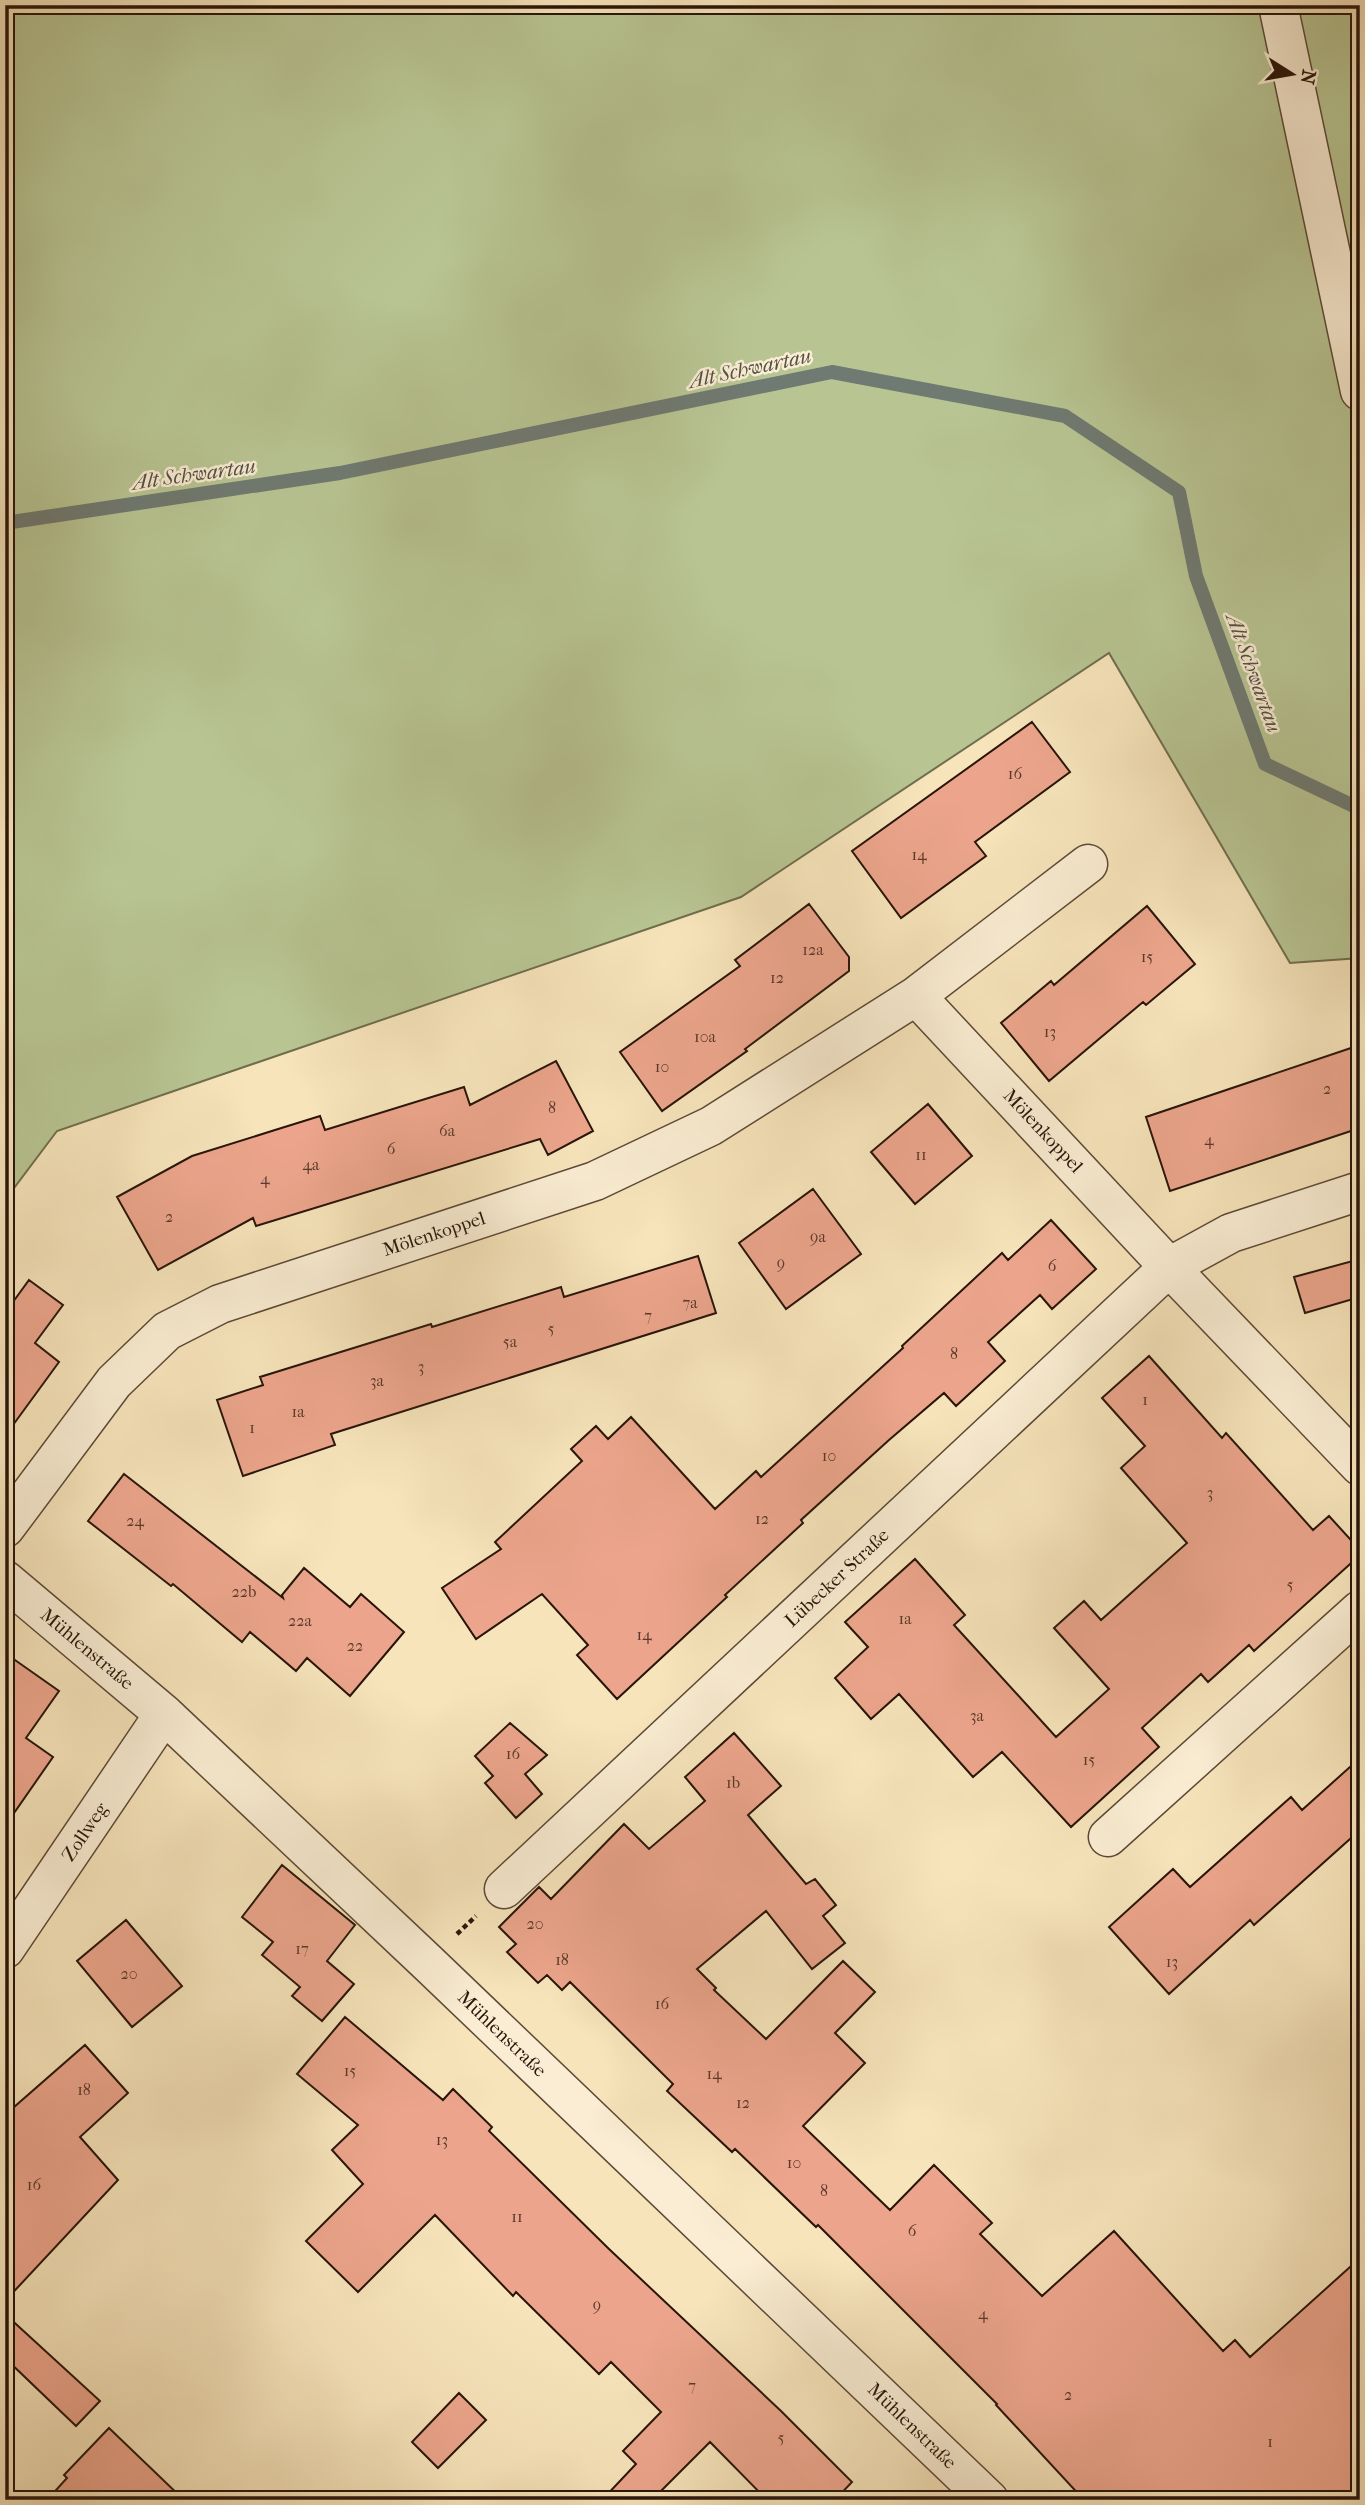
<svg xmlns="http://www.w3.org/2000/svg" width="1365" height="2505" viewBox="0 0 1365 2505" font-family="'IM FELL French Canon',serif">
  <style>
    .green { fill: #b8c593; stroke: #706d4e; stroke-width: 2 }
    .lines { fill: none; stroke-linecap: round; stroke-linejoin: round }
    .stream { stroke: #6f7a72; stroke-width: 14 }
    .building { fill: #eca58c; stroke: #28150a; stroke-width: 2 }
    .street-casing { stroke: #5c4936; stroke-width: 41 }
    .path { stroke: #28150a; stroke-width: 4.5; stroke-dasharray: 5 3.5; stroke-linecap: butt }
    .street { stroke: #faedd3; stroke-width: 38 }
    .labels { text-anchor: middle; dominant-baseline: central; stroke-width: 5; stroke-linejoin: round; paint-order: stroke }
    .number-label { font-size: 16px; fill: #59392a }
    .street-label { font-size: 19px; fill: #28150a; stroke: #faedd3 }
    .water-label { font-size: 21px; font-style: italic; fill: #525047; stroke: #faedd3 }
  </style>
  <rect width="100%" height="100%" fill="#f7e4bb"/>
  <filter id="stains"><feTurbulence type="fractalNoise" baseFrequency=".00286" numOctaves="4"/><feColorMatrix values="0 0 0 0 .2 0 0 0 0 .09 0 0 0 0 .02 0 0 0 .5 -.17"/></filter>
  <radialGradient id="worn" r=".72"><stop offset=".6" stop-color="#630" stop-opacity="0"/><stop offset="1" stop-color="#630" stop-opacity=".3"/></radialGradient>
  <path class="green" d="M5,5h1355v953l-70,5 -181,-310 -368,244 -684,234 -52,69z"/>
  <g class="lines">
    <path class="stream" d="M5,523l335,-50 492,-101 233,44 114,76 17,84 69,188 95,45"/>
  </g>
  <path class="building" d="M1032,722l38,50 -95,70 11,14 -85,62 -49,-67z
    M809,904l40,53v14l-104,78 2,2 -85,60 -42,-59 120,-86 -5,-6z
    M1147,906l48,58 -49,41 -3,-3 -94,79 -48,-58 50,-42 3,4z
    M1360,1045v83l-190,63 -24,-74z
    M556,1061l37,70 -45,24 -8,-16 -284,87 -3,-8 -95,52 -41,-73 75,-41 83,-26 45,-14 5,14 139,-43 6,18z
    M928,1104l44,52 -57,48 -44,-52z
    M813,1189l48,65 -75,55 -47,-66z
    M1051,1220l45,49 -44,40 -12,-14 -52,47 17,19 -49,45 -12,-13 -55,47 -88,80 2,3 -78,72 2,2 -110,102 -40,-44 11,-10 -46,-51 -66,45 -34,-51 59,-39 -6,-7 87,-81 -11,-12 25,-23 12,13 23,-22 84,92 41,-38 5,6 142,-129 -1,-2 100,-93 6,7z
    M698,1256l18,57 -385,121 4,11 -92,31 -26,-76 46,-15 -3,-8 171,-53 1,3 129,-40 3,10z
    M1360,1259v38l-55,16 -11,-36z
    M29,1280l34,25 -28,38 24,19 -54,74v-123z
    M1149,1356l73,82 4,-5 87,97 16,-14 31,34v5l-106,96 -5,-6 -41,37 -7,-8 -59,54 17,19 -88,80 -69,-75 -29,25 -74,-83 -28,25 -36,-41 33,-31 -23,-25 70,-63 50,56 -11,10 102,112 53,-48 -55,-61 30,-27 17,19 86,-77 -66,-75 24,-22 -43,-48z
    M124,1474l159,124 -1,-3 22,-27 46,39 11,-13 43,38 -54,64 -43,-38 -11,13 -46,-39 -8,10 -69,-58 -2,2 -83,-65z
    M5,1653l54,38 -33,47 27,19 -48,69z
    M510,1723l37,32 -22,19 17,20 -26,24 -31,-35 8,-7 -18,-20z
    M734,1733l47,53 -33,29 58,69 9,-5 21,26 -13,11 22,27 -33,26 -46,-58 -69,58 19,19 -2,2 52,49 77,-78 32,31 -40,41 30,30 -62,63 87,84 44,-45 58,58 -12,11 62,62 72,-65 109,120 12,-11 15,17 110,-99v228l-16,14h-260l-88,-95 1,-1 -179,-179 -2,2 -81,-78 -3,3 -65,-61 6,-7 -103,-102 -8,8 -15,-15 -9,8 -31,-31 9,-8 -17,-17 40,-40 12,12 73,-75 25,25 56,-48 -20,-24z
    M1360,1758v72l-106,95 -4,-5 -81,74 -60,-67 64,-58 17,18 101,-90 11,13z
    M282,1865l73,60 -28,36 27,23 -32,37 -30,-25 8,-9 -38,-32 11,-13 -31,-25z
    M126,1920l56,66 -50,41 -55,-66z
    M345,2017l98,83 10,-11 39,38 -3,4 120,118 172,162 71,71 -17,18h-68l-57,-58 -58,58h-50l34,-36 -13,-13 38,-39 -50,-50 -12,12 -83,-82 -3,4 -78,-81 -77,77 -52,-51 57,-57 -31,-34 26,-25 -61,-51z
    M85,2045l43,48 -48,44 38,43 -113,121v-186z
    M5,2314l95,87 -24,25 -71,-68z
    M459,2393l27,27 -48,48 -26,-26z
    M109,2428l75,72h-137l20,-22 -3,-3z"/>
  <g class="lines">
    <g class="street-casing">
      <path id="street" d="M1278,5l82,386
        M916,996l253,271 191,199
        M5,1528l109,-146 53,-51 53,-27 375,-123 116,-55 205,-130 172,-132
        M5,1580l159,134 263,248 562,538
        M1108,1837l252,-227
        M504,1889l665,-622 62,-34 129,-42
        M5,1949l159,-235"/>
    </g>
    <path class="path" d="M457,1934l19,-18"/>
    <use href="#street" class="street"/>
  </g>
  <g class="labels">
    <g class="number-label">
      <text x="1015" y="773">16</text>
      <text x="919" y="854">14</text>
      <text x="813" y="949">12a</text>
      <text x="1147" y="956">15</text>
      <text x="777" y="977">12</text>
      <text x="1050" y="1031">13</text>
      <text x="705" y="1036">10a</text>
      <text x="662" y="1066">10</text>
      <text x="1327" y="1088">2</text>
      <text x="552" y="1107">8</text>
      <text x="447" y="1130">6a</text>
      <text x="1209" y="1139">4</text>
      <text x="391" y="1148">6</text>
      <text x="921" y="1154">11</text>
      <text x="311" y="1164">4a</text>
      <text x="265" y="1178">4</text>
      <text x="169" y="1216">2</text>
      <text x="818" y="1236">9a</text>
      <text x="781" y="1262">9</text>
      <text x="1052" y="1265">6</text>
      <text x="690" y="1302">7a</text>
      <text x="648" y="1315">7</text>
      <text x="551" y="1328">5</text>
      <text x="510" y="1341">5a</text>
      <text x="954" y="1353">8</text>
      <text x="421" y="1366">3</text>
      <text x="377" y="1380">3a</text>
      <text x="1145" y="1399">1</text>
      <text x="298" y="1411">1a</text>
      <text x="252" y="1427">1</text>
      <text x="829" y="1455">10</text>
      <text x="1210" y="1492">3</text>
      <text x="762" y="1518">12</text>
      <text x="135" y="1520">24</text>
      <text x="1290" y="1584">5</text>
      <text x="244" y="1591">22b</text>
      <text x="905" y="1618">1a</text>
      <text x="300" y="1620">22a</text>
      <text x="644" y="1634">14</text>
      <text x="355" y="1645">22</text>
      <text x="977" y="1715">3a</text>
      <text x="513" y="1753">16</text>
      <text x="1089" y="1759">15</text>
      <text x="733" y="1782">1b</text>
      <text x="535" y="1923">20</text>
      <text x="302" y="1948">17</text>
      <text x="562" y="1959">18</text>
      <text x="1172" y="1961">13</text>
      <text x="129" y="1973">20</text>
      <text x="662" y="2003">16</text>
      <text x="350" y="2070">15</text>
      <text x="714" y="2073">14</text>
      <text x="84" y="2089">18</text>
      <text x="743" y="2102">12</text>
      <text x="442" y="2139">13</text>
      <text x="794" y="2162">10</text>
      <text x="34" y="2184">16</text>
      <text x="824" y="2190">8</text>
      <text x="517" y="2216">11</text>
      <text x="912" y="2230">6</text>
      <text x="597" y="2304">9</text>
      <text x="983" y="2313">4</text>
      <text x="692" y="2385">7</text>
      <text x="1068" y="2394">2</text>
      <text x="781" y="2437">5</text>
      <text x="1270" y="2441">1</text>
    </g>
    <g class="street-label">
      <text transform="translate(1043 1131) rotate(47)">Mölenkoppel</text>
      <text transform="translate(434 1234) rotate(-18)">Mölenkoppel</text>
      <text transform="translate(837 1578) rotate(-43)">Lübecker Straße</text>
      <text transform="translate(87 1649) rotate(40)">Mühlenstraße</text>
      <text transform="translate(85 1832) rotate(-56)">Zollweg</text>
      <text transform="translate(502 2034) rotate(44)">Mühlenstraße</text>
      <text transform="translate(912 2426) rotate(44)">Mühlenstraße</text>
    </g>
    <g class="water-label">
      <text transform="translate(750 368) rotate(-12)">Alt Schwartau</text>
      <text transform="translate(194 474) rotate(-8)">Alt Schwartau</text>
      <text transform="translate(1254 673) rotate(70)">Alt Schwartau</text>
    </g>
  </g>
  <rect width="1365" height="2505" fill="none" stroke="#f7e4bb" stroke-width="28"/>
  <rect x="7" y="7" width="1351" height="2491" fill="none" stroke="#28150a" stroke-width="3.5"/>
  <rect x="14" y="14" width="1337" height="2477" fill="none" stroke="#28150a" stroke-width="2"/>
  <g transform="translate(1292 74) rotate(101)" stroke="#faedd3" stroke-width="5" paint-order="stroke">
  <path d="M0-5L12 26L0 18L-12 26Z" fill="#28150a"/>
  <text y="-10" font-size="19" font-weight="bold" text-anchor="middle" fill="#28150a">N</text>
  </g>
  <rect width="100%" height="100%" filter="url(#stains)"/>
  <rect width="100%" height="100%" fill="url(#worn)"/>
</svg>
